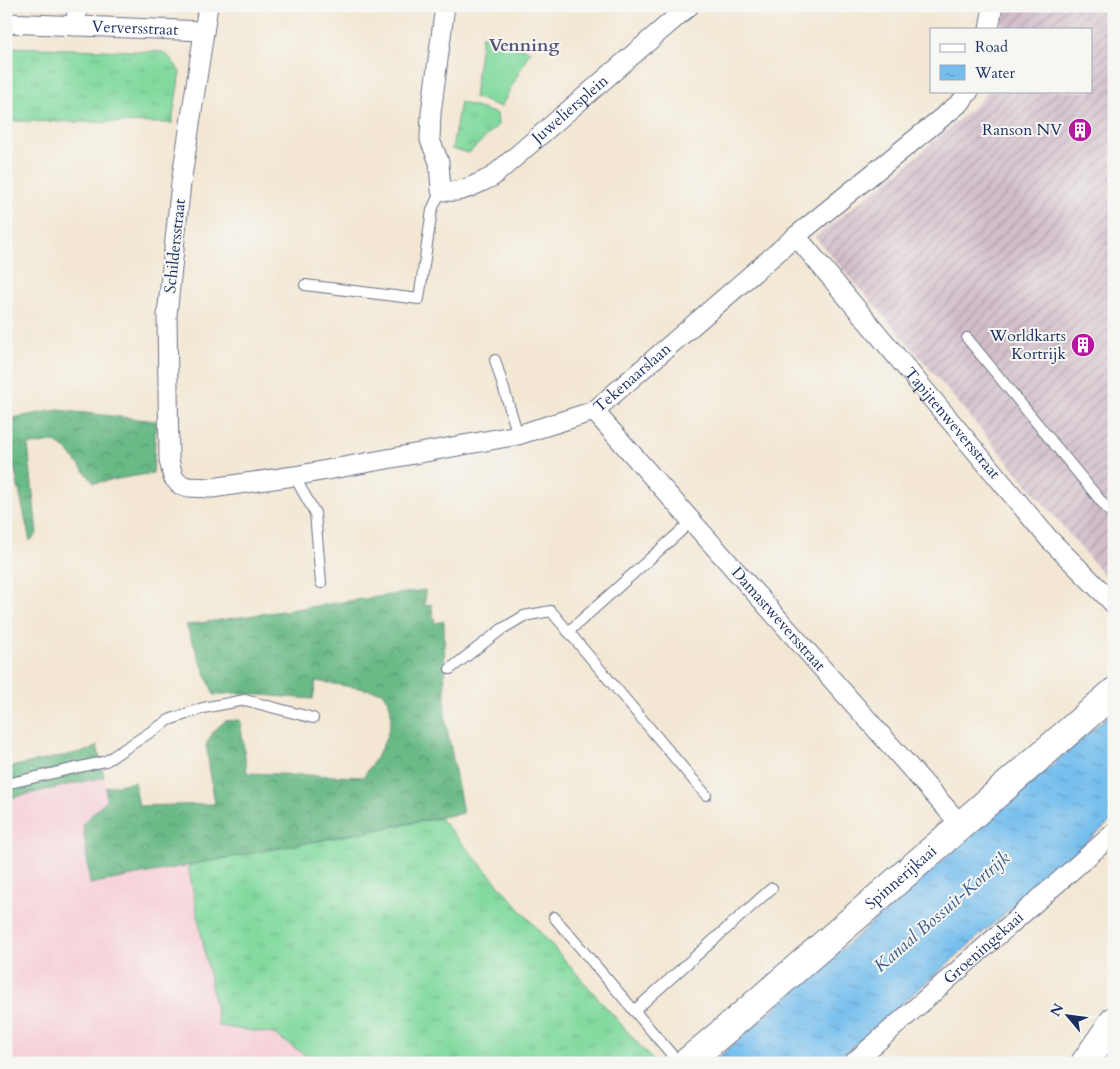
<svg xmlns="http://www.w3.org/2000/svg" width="1120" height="1069" viewBox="0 0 1120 1069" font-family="Cardo,serif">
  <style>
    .built { fill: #f6cfd6 }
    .industrial { fill: url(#industrial-furrows) }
    .grass { fill: url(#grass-tufts); stroke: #4f847e }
    .forest { fill: url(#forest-crowns); stroke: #427472 }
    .pitch { fill: #83da9f; stroke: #4f847e }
    .water { fill: url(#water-ripples); stroke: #4876a6 }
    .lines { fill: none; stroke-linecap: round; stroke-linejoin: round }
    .lane-casing { stroke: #676f87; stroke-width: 12 }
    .street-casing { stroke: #676f87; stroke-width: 21 }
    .secondary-casing { stroke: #676f87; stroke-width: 30 }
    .lane { stroke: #fff; stroke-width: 10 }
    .street { stroke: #fff; stroke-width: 19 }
    .secondary { stroke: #fff; stroke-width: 28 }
    .labels { text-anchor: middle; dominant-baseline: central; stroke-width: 4; stroke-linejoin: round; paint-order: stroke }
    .street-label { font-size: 16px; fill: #1b2f5e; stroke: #f6f6f2 }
    .poi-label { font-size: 16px; fill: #1b2f5e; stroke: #f6f6f2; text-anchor: end }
    .neighbourhood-label { font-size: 18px; font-weight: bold; fill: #5a547b; stroke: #f6f6f2 }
    .water-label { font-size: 18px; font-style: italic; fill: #365a89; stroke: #f6f6f2 }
  </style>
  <defs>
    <pattern id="industrial-furrows" width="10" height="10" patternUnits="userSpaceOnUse" patternTransform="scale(1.25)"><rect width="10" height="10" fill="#d1bdc9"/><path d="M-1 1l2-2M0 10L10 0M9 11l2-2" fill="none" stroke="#a99aa6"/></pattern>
    <pattern id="grass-tufts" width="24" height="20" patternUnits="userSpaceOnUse" patternTransform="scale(1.25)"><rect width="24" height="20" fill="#83da9f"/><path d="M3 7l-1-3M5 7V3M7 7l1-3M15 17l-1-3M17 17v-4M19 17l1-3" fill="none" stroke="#71bb8b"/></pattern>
    <pattern id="forest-crowns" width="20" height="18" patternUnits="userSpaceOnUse" patternTransform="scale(1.25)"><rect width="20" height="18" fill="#6aba86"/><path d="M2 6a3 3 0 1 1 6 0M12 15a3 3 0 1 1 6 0" fill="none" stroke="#569871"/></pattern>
    <pattern id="water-ripples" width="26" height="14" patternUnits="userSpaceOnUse" patternTransform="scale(1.25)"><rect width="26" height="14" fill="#75beed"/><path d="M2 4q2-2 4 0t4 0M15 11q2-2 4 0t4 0" fill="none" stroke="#5f9bc3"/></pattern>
  </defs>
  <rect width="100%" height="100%" fill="#f6f6f2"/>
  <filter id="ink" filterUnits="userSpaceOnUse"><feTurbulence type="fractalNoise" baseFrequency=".02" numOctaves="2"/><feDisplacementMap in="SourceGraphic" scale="10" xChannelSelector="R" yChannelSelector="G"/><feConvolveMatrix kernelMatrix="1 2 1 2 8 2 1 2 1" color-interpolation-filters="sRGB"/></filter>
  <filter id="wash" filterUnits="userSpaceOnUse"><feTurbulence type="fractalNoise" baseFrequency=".0096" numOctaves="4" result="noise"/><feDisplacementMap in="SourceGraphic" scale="20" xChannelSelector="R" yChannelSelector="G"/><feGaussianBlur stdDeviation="1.12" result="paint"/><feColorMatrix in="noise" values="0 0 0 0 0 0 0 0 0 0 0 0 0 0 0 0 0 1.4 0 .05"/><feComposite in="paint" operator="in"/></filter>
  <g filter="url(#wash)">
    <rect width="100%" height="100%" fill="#f3e7d3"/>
    <path class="built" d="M104,777l2,10v13l-23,24 7,60 98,-19 31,160 55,9 43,29h-311v-264z"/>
    <path class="industrial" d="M1003,6h111v581l-201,-238 -98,-112 89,-69 75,-66 9,-11h103v-62h-89z"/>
    <path class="grass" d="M8,47l155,5 9,8 8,12 -8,51 -166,-2v-69z
      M460,102l37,12 1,11 -29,28 -17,-4z
      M440,818l215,245h-338l-43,-29 -55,-8 -31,-161z"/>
    <path class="forest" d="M58,410l98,11 -3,52 -59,10 -28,-34 -11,-7 -27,3 9,89 -7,7 -16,-74 -5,-33 -3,-4v-11z
      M425,590v16l6,-2 4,19 9,-2 1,96 18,96 -373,71 -7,-60 23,-24v-13l28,-5 5,24 76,-2 -9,-59 7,-13 12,-11 15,-1 7,53 116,4c13,-18 33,-48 27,-71 -1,-5 -5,-10 -7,-14l-67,-11 -3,18 -79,-6 -20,2 -28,-70z
      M97,745l7,32 -98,22v-31l85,-18z"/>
    <path class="pitch" d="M482,35l48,16 -29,56 -27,-10z"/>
    <path class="water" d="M1114,711v107l-280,245h-122z"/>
  </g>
  <g filter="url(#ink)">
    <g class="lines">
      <g class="lane-casing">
        <path id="lane" d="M305,285l114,14 13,-89 9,-20
          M967,338l147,179
          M495,360l23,75
          M294,476l21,37 6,70
          M568,632l124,-111
          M450,669l52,-40 22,-13 27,-5 155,184
          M6,784l100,-23 63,-41 34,-12 42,-8 68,18
          M554,917l125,146
          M634,1011l138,-123"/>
      </g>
      <g class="street-casing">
        <g id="street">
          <path id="s1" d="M208,6l-27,177 -14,132 2,145 4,17 6,7 9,3 24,1 82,-12 224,-41 76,-24 202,-175 165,-134 8,-11"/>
          <path id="s2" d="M445,6l-14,107 -1,27 9,22 2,28c19,5 33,-5 51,-13l197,-171"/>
          <path id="s3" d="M6,23l198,8"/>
          <path d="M75,26l3,-20"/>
          <path d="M989,29l4,-23"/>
          <path id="s4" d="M796,236l253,303 65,65"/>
          <path id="s5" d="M594,411l367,414"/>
          <path id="s6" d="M853,1063l261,-230"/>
        </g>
      </g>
      <g class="secondary-casing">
        <g id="secondary">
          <path id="s7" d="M686,1063l50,-42 378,-329"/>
          <path d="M1085,1063l29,-42"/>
        </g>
      </g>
      <use href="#lane" class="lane"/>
      <use href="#street" class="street"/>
      <use href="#secondary" class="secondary"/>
    </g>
  </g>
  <defs>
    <g id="building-disc" transform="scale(1.25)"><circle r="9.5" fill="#b5179e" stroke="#f6f6f2"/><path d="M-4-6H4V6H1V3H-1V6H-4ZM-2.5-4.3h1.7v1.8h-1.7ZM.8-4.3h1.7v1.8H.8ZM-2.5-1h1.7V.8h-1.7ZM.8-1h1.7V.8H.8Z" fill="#fff"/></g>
  </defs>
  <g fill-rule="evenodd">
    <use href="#building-disc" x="1080" y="130"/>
    <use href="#building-disc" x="1083" y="345"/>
  </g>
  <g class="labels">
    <g class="street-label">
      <text stroke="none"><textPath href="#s3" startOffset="129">Verversstraat</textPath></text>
      <text stroke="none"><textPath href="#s2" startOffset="344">Juweliersplein</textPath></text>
      <text transform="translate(175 246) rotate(-84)">Schildersstraat</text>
      <text stroke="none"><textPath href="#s1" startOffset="958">Tekenaarslaan</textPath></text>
      <text stroke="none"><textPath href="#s4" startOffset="244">Tapijtenweversstraat</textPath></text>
      <text stroke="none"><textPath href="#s5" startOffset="278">Damastweversstraat</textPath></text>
      <text stroke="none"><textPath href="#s7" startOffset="284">Spinnerijkaai</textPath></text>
      <text stroke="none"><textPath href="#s6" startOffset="174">Groeningekaai</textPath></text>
    </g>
    <g class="poi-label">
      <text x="1062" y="130">Ranson NV</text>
      <text x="1066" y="336">Worldkarts<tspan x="1066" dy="18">Kortrijk</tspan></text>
    </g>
    <g class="neighbourhood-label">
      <text x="524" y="45">Venning</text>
    </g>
    <g class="water-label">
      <text transform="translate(942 912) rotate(-41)">Kanaal Bossuit-Kortrijk</text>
    </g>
  </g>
  <rect width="1120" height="1069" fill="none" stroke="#f6f6f2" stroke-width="25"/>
  <rect x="930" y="28" width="162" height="65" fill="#f6f6f2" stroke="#9ea6b7"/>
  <rect x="940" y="44" width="25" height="8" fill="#ffffff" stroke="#9ea6b7"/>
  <text x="975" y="52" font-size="15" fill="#1b2f5e">Road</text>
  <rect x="940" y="65" width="25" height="15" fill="url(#water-ripples)" stroke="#9ea6b7"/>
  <text x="975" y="78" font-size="15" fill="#1b2f5e">Water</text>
  <g transform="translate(1068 1016) rotate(299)" stroke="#f6f6f2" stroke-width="4" paint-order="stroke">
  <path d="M0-4L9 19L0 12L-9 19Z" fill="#1b2f5e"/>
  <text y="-8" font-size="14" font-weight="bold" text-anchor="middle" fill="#1b2f5e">N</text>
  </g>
</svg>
